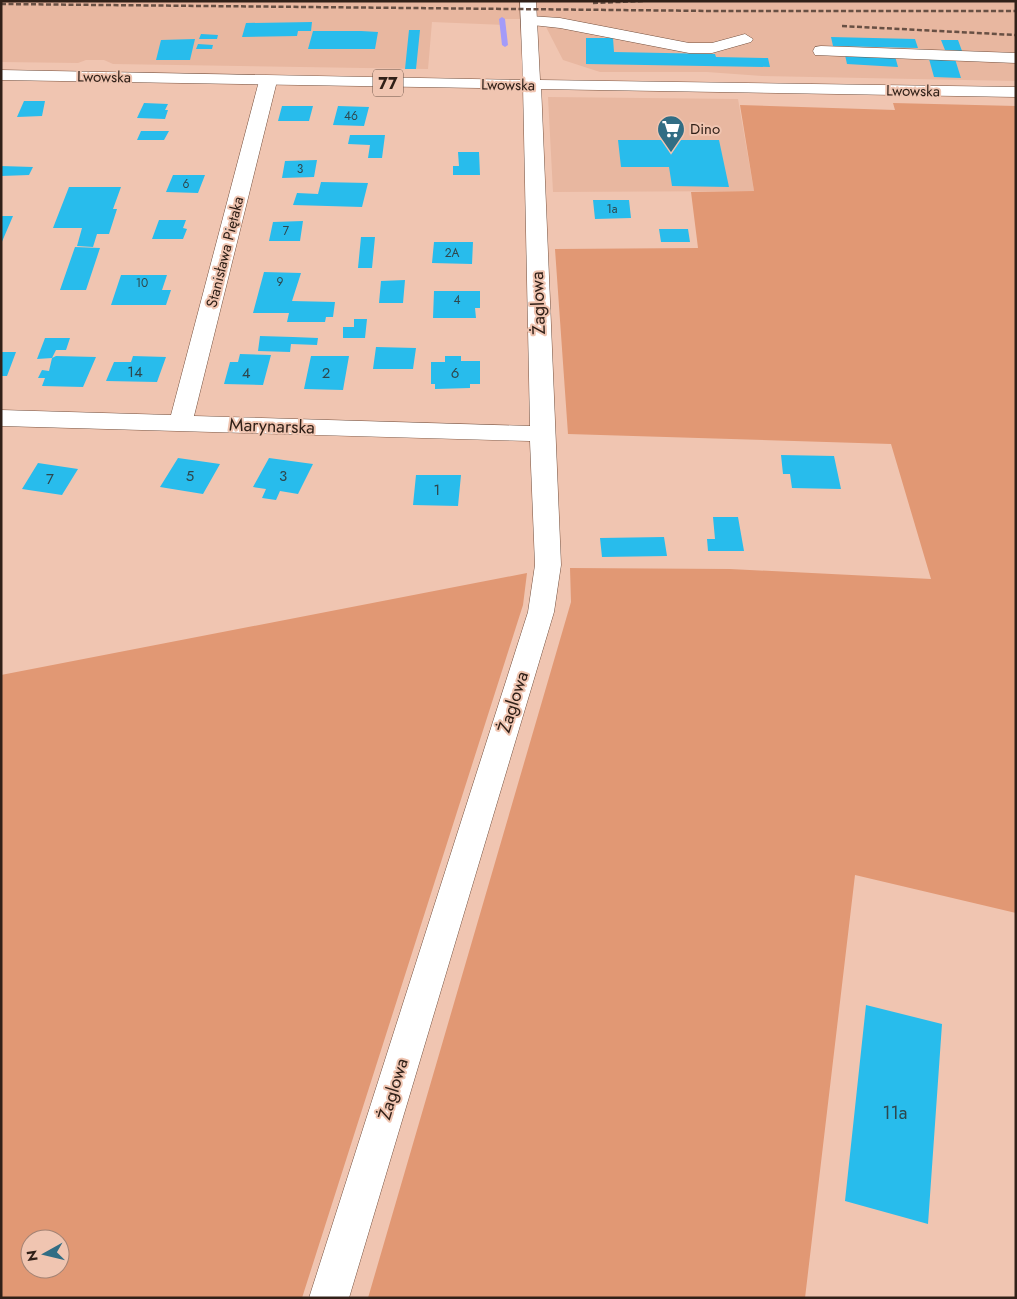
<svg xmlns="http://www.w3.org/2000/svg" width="1017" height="1299" viewBox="0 0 1017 1299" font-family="Jost,sans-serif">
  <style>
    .built { fill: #e8b7a0 }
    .green { fill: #e19874; fill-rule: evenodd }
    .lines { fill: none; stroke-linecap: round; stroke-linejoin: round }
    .stream { fill: #a39bf9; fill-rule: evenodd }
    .building { fill: #28bcec }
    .minor-casing { stroke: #74503e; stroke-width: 1 }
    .major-casing { stroke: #74503e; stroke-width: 1 }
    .minor { fill: #fff; fill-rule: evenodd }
    .major { fill: #fff; fill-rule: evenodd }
    .rail { stroke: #685044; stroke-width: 2.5; stroke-dasharray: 5 2.5; stroke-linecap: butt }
    .labels { text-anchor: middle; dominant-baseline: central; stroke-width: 4; stroke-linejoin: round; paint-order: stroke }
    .far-number-label { font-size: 12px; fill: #2e474d }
    .far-street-label { font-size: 15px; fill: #302018; stroke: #f0c5b1 }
    .far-poi-label { font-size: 15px; fill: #302018; stroke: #f0c5b1; text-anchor: start }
    .number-label { font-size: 15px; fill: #2e474d }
    .shield { fill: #f0c5b1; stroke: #6a5246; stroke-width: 1 }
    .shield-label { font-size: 16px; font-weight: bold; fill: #302018 }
    .street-label { font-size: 18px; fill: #302018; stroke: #f0c5b1 }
    .near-number-label { font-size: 18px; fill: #2e474d }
  </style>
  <rect width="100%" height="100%" fill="#f0c5b1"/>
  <path class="built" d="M1,1h1015v80l-254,-5 -55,-4h-107l-37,-12 -17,-33 11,-8h-52v6l-73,-3 -4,47 -315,-5 -9,-4h-18l-8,3 -77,-1z
    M548,97l190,2 16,92 -201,1z"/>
  <path class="green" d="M893,103l123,3v807l-161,-38 -50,423h-437l203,-696 -1,-34 160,1 201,10 -40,-135 -323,-10 -13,-185 143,-1 -7,-56 63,-1 -14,-86 155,5z
    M527,573l-4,32 -221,693h-301v-623zM30,1239h30v30h-30z"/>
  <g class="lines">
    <path class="stream" d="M502,17l3,2 3,26 -3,2 -3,-2 -3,-26z"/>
  </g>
  <path class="building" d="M312,22l-1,9h-13l-1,5 -55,1 4,-14z
    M409,30h11l-4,39h-11z
    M313,31h48l17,1 -3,17h-67z
    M201,34l17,1 -1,4h-18z
    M831,37l84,2 3,9 -85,-2z
    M586,38h27l1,14 101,2 1,3 52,1 2,9 -184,-3z
    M195,39l-5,21h-34l5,-20z
    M941,40h17l4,11 -17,-1z
    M198,44l15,1 -1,4h-16z
    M845,55l50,1 3,11 -51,-3z
    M929,59h26l6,19 -27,-1z
    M24,101h21l-3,15 -25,1z
    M144,103l24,1 -3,6h3l-3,9 -28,-1z
    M282,106h31l-4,15h-31z
    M338,106l31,1 -5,19 -31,-1z
    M141,131h28l-5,9h-27z
    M350,135h35l-3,23h-14l2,-13 -22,-1z
    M618,140h101l10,47 -57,-1 -3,-19h-48z
    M458,152h21l1,23h-27v-9h6z
    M317,160l-3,17 -32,1 3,-17z
    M1,166l32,1 -4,8 -28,1z
    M173,175h32l-7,18 -32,-1z
    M321,182l47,1 -6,24 -69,-2 4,-12 21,1z
    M69,187h52l-8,22h4l-8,25h-12l-4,13 -16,-1 5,-18h-29z
    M593,200h36l2,18 -36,1z
    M1,216h12l-12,28z
    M159,220h27l-3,8 4,1 -4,10h-31z
    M303,221l-3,20h-31l4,-19z
    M659,229h29l2,13h-29z
    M361,237h14l-3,31h-14z
    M434,242h39l-1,22 -40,-1z
    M75,247l25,1 -14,42h-26z
    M264,272l37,1 -9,28 43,1 -2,15h-7l-1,5h-38l2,-9h-36z
    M121,275h46l-5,15h9l-5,15h-55z
    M405,280l-2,23h-24l2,-22z
    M434,291h46v17h-5l1,10h-43z
    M354,319h13l-2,19h-22v-11h11z
    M260,336l33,1 25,1 -1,7 -26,-1 -1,8 -32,-1z
    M45,338h25l-4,12h-10l-4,8 4,-2 40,1 -13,30 -41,-1 3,-8h-7l4,-8 7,1 3,-13 -15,1z
    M376,347l40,1 -3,21h-40z
    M1,352h15l-9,24h-6z
    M240,354l31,1 -8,30 -39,-1 6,-22h8z
    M133,356l33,1 -9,25 -51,-1 8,-19h17z
    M311,356h38l-6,34 -39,-1z
    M445,356h16v5h19v23h-10v4l-35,1v-5h-4v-22h14z
    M781,455l53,1 7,33 -49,-1 -2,-14h-7z
    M178,458l42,6 -17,30 -43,-7z
    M269,458l44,6 -15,30 -18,-3 -4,9 -14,-2 4,-9 -13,-2z
    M38,463l40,6 -16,26 -40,-6z
    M416,475h45l-3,31 -45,-1z
    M713,517h25l6,34h-36l-1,-12h8z
    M664,537l3,19 -65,1 -2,-19z
    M866,1005l76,19 -14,200 -83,-23z"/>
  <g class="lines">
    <g class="minor-casing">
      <path id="minor" d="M529,16l31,2 129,25h23l33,-9 8,5 -2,3 -39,11h-23l-129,-25 -37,-4 -2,-3 2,-3z
        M821,46l195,7v10l-201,-8 -2,-4 2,-4z
        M268,76l6,1 3,4 -83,335 336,10 -7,-341 3,-4h12l3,4 20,480 -7,47 -205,686h-40l219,-686 7,-47 -5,-124 -529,-15v-16l170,5 88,-334 3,-4z"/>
    </g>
    <g class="major-casing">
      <path id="major" d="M520,1h16l4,79 476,7v10l-1015,-17v-10l522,10z"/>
    </g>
    <use href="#minor" class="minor"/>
    <use href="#major" class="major"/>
    <path class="rail" d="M593,3l50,-2
      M1,4l715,7h300
      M842,26l174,9"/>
  </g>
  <defs>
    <g id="supermarket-pin" transform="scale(1.4375)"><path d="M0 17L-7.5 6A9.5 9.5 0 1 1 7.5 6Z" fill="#316d84" stroke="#f0c5b1"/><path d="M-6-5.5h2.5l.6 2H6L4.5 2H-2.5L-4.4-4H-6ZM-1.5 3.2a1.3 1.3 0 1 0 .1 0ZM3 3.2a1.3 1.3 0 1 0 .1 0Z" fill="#fff"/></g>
  </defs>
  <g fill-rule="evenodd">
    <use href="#supermarket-pin" x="671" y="129"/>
  </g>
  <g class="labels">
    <g class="far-number-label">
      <text x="351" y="116">46</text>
      <text x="300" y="169">3</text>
      <text x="186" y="184">6</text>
      <text x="612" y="209">1a</text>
      <text x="286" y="231">7</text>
      <text x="452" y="253">2A</text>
      <text x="280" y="282">9</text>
      <text x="142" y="283">10</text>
      <text x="457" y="300">4</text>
    </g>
    <g class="far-street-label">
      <text transform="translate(104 77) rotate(1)">Lwowska</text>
      <text transform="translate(508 85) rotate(1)">Lwowska</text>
      <text transform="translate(913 91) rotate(1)">Lwowska</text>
      <text transform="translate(225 252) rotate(-76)">Stanisława Piętaka</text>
    </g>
    <g class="far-poi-label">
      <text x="690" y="129">Dino</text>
    </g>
    <g class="number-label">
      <text x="135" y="372">14</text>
      <text x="246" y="373">4</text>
      <text x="326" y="373">2</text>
      <text x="455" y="373">6</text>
      <text x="190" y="476">5</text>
      <text x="283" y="476">3</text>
      <text x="50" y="479">7</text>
      <text x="437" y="490">1</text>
    </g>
    <rect class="shield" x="373" y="69.5" width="30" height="27" rx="4"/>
    <g class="shield-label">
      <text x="388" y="83">77</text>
    </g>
    <g class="street-label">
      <text transform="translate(538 303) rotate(-92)">Żaglowa</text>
      <text transform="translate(272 426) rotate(2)">Marynarska</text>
      <text transform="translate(513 702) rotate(-72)">Żaglowa</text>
      <text transform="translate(393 1089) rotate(-73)">Żaglowa</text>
    </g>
    <g class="near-number-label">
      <text x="895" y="1113">11a</text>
    </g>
  </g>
  <rect width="1017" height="1299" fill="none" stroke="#302018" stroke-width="5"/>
  <g transform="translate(45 1254) rotate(262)"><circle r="24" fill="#f0c5b1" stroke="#a38374"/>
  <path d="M0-4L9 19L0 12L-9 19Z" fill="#316d84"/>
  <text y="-8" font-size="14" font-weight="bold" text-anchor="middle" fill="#302018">N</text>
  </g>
</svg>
